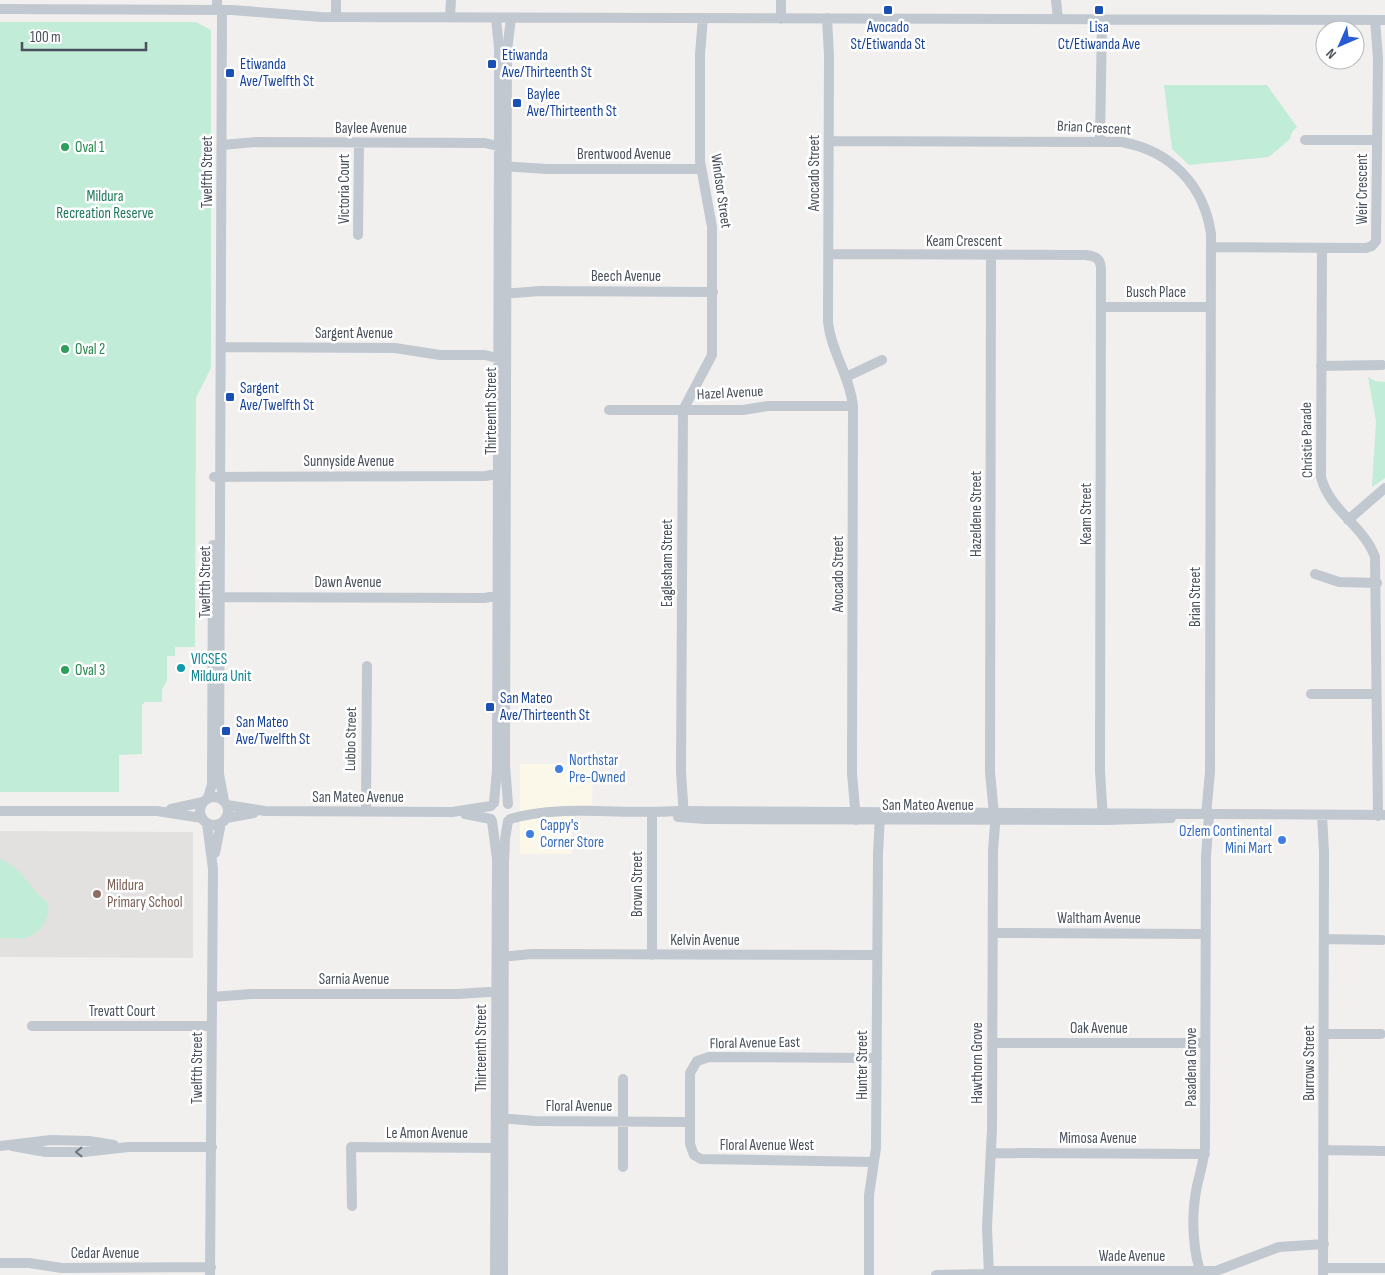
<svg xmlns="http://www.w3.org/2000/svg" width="1385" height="1275" viewBox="0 0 1385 1275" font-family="'Sofia Sans Condensed',sans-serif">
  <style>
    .commercial { fill: #fbf8ea }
    .education { fill: #e3e1e0 }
    .green { fill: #c1ecd7 }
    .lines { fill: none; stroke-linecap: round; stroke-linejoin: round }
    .minor { stroke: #c1c8d0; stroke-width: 10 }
    .oneway { stroke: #6d747e }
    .transit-dot { fill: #1a4fb4; stroke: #fff; stroke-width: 2 }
    .leisure-dot { fill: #2e9e5b; stroke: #fff; stroke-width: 2 }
    .culture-dot { fill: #0f9aa8; stroke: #fff; stroke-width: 2 }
    .shop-dot { fill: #3f7fe0; stroke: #fff; stroke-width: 2 }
    .education-dot { fill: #8d6e63; stroke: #fff; stroke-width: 2 }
    .labels { text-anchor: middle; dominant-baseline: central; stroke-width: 5; stroke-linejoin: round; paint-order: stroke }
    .transit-label { font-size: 15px; fill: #164399; stroke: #fff; text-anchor: start }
    .street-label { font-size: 15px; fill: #49505b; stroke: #fff }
    .leisure-label { font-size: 15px; fill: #27864d; stroke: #fff; text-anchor: start }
    .park-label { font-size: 15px; fill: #1e7857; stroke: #fff }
    .culture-label { font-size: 15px; fill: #0d838f; stroke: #fff; text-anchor: start }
    .shop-label { font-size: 15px; fill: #366cbe; stroke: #fff; text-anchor: start }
    .education-label { font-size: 15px; fill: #785e54; stroke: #fff; text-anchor: start }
  </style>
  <rect width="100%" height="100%" fill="#f2f0ef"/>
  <path class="commercial" d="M520,764h73l-1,41 -20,1v48h-52z"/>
  <path class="education" d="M0,831l193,1v126l-193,-1z"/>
  <path class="green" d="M0,22h196l15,8v338l-15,30 -1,249h-20v9h-8v24l-5,10v12h-17l-3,3v49l-23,1v37h-119z
    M1164,85h103l30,42 -5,5 -2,7 -21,18 -80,8 -17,-16z
    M1368,377l7,4 10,1v96l-13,9 4,-66z
    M0,859c21,7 31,31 48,44 3,14 -8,32 -23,35 -8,1 -17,0 -25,0z"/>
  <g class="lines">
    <path class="minor" d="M217,0v10
      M336,0v17
      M1056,0l2,19
      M0,9l232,1 89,7 1064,3
      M222,10l-3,764 5,27
      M450,17l1,-17
      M827,18l2,38 -1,266c3,30 22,54 25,84l-1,367 4,47
      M781,19v-19
      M1305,140h72
      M829,141l293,1c49,9 82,43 89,92l-1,538 -4,43
      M1100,141l2,-122
      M222,145l34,-3 229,1 21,5
      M502,166l45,3h154
      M358,235l1,-92
      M1211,247l155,1 6,-2 4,-5 2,-183 -3,-38
      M1322,248l-1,229c8,33 43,49 54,80l3,259
      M829,254l256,1c11,1 15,3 16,13l-1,503 3,49
      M501,294l39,-3 173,1
      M1101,307h110
      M222,347l173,1 45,7h45l20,5
      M1321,366l61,-1
      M846,377l36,-17
      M609,410h134l25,-4h85
      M214,477l271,-1 19,-3
      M1348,520l37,-32
      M1315,574l24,8 38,1
      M213,597l271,1 19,-3
      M1311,694h65
      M200 811a14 14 0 1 1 28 0a14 14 0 1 1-28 0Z
      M208,798l4,-14 1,-239
      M494,803l3,-33 2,-635v-87l-3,-30
      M508,804l-3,-39 2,-714 4,-33
      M227,805l38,6 187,1 39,-6
      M171,809l32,-7
      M0,811h157l45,7
      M366,812l1,-146
      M465,814l26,5
      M1322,815l2,37 -1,423
      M678,817l27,2 401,1 65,-2
      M684,817l-3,-45 2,-362 29,-55v-128l-12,-66v-107l3,-36
      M226,818l28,-5
      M510,819c50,-15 114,-4 168,-8l707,4
      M492,821l5,38 -2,416
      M207,823l6,46 -3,406
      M215,853l6,-30
      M993,933l213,1
      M1324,939l58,1
      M652,955v-142
      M499,957l33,-3 345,1
      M212,997l39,-3h207l45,-3
      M32,1026h180
      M1324,1034h57
      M992,1043h213
      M498,1118l37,3 155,1
      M0,1146l51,-6 38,1 25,4
      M12,1146l34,6h38l44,-5h84
      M1323,1150l62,1
      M991,1153l214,1
      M874,1162l-173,-3 -7,-4 -4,-11v-71l7,-12 12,-4 168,1
      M623,1167v-88
      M352,1206l-1,-59 151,1
      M0,1263h29l33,5 149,-1
      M1323,1268h62
      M503,1275l1,-411 1,-25 3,-18
      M869,1275v-80l7,-47 2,-294 2,-40
      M936,1275l48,-1 10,-3h222l63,-24 45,-3
      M989,1275l-2,-48 5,-98 1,-278 2,-26 -5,-53 1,-516
      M1201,1275c-9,-30 -10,-59 -4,-89 3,-13 7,-26 8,-39l1,-291 3,-41"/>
  </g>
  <defs><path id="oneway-chevron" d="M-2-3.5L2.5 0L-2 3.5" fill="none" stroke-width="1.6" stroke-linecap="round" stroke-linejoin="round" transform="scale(1.25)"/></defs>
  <use class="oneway" href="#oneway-chevron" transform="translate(79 1152) rotate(179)"/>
  <g class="transit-dot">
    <rect x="883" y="5" width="10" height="10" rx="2.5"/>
    <rect x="1094" y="5" width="10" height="10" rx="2.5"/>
    <rect x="487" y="59" width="10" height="10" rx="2.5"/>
    <rect x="225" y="68" width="10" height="10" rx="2.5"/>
    <rect x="512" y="98" width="10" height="10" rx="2.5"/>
    <rect x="225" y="392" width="10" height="10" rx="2.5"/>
    <rect x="485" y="702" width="10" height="10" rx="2.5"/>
    <rect x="221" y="726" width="10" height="10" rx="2.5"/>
  </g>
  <g class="leisure-dot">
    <circle cx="65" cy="147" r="5"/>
    <circle cx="65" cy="349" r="5"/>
    <circle cx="65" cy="670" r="5"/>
  </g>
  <circle class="culture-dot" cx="181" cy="668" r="5"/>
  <g class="shop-dot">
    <circle cx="559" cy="769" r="5"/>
    <circle cx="530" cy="834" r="5"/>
    <circle cx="1282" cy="840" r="5"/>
  </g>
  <circle class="education-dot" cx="97" cy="894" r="5"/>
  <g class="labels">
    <g class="transit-label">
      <text x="888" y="27" text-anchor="middle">Avocado<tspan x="888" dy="17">St/Etiwanda St</tspan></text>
      <text x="1099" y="27" text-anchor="middle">Lisa<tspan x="1099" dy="17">Ct/Etiwanda Ave</tspan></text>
      <text x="502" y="55">Etiwanda<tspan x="502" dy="17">Ave/Thirteenth St</tspan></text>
      <text x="240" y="64">Etiwanda<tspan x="240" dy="17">Ave/Twelfth St</tspan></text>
      <text x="527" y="94">Baylee<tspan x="527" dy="17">Ave/Thirteenth St</tspan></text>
      <text x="240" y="388">Sargent<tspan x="240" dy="17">Ave/Twelfth St</tspan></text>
      <text x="500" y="698">San Mateo<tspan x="500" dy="17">Ave/Thirteenth St</tspan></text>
      <text x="236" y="722">San Mateo<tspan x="236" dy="17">Ave/Twelfth St</tspan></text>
    </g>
    <g class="street-label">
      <text x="371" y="128">Baylee Avenue</text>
      <text transform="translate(1094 128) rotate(3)">Brian Crescent</text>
      <text x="624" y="154">Brentwood Avenue</text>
      <text transform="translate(207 172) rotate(-90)">Twelfth Street</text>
      <text transform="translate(814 173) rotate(-90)">Avocado Street</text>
      <text transform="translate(344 189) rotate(-90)">Victoria Court</text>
      <text transform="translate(1362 189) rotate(-90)">Weir Crescent</text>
      <text transform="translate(721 191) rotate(82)">Windsor Street</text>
      <text x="964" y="241">Keam Crescent</text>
      <text x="626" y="276">Beech Avenue</text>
      <text x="1156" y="292">Busch Place</text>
      <text x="354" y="333">Sargent Avenue</text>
      <text transform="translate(730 393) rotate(-3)">Hazel Avenue</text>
      <text transform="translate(491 411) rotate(-90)">Thirteenth Street</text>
      <text transform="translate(1307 440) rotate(-91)">Christie Parade</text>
      <text x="349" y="461">Sunnyside Avenue</text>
      <text transform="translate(976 514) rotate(-90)">Hazeldene Street</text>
      <text transform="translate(1086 514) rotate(-90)">Keam Street</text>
      <text transform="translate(667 563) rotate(-90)">Eaglesham Street</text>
      <text transform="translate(838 574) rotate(-90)">Avocado Street</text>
      <text transform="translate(205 582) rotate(-90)">Twelfth Street</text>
      <text x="348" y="582">Dawn Avenue</text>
      <text transform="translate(1195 597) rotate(-90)">Brian Street</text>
      <text transform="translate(351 739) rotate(-89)">Lubbo Street</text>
      <text x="358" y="797">San Mateo Avenue</text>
      <text x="928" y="805">San Mateo Avenue</text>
      <text transform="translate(637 884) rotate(-90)">Brown Street</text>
      <text x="1099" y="918">Waltham Avenue</text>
      <text x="705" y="940">Kelvin Avenue</text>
      <text x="354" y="979">Sarnia Avenue</text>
      <text x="122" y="1011">Trevatt Court</text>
      <text x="1099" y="1028">Oak Avenue</text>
      <text transform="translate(755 1043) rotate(-1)">Floral Avenue East</text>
      <text transform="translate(481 1048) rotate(-90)">Thirteenth Street</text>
      <text transform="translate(977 1063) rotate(-90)">Hawthorn Grove</text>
      <text transform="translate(1309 1063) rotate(-90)">Burrows Street</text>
      <text transform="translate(862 1065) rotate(-90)">Hunter Street</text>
      <text transform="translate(1191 1067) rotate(-90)">Pasadena Grove</text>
      <text transform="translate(197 1068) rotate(-90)">Twelfth Street</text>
      <text x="579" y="1106">Floral Avenue</text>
      <text x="427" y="1133">Le Amon Avenue</text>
      <text x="1098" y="1138">Mimosa Avenue</text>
      <text x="767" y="1145">Floral Avenue West</text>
      <text x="105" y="1253">Cedar Avenue</text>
      <text x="1132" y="1256">Wade Avenue</text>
    </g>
    <g class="leisure-label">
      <text x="75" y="147">Oval 1</text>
      <text x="75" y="349">Oval 2</text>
      <text x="75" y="670">Oval 3</text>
    </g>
    <g class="park-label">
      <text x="105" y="196">Mildura<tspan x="105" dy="17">Recreation Reserve</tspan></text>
    </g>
    <g class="culture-label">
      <text x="191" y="659">VICSES<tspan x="191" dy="17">Mildura Unit</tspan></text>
    </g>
    <g class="shop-label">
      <text x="569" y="760">Northstar<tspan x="569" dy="17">Pre-Owned</tspan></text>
      <text x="540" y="825">Cappy's<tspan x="540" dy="17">Corner Store</tspan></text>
      <text x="1272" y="831" text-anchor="end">Ozlem Continental<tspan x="1272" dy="17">Mini Mart</tspan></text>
    </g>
    <g class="education-label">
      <text x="107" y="885">Mildura<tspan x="107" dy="17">Primary School</tspan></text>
    </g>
  </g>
  <g transform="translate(1340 45) rotate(225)"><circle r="24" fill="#ffffff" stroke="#b6b9bd"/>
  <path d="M0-4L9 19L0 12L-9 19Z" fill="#265bd5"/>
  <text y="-8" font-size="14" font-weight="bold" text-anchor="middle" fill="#49505b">N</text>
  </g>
  <path d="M22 42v8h124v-8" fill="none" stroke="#49505b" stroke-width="2.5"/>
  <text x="30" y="42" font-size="15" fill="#49505b" stroke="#ffffff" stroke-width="4" paint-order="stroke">100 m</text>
</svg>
